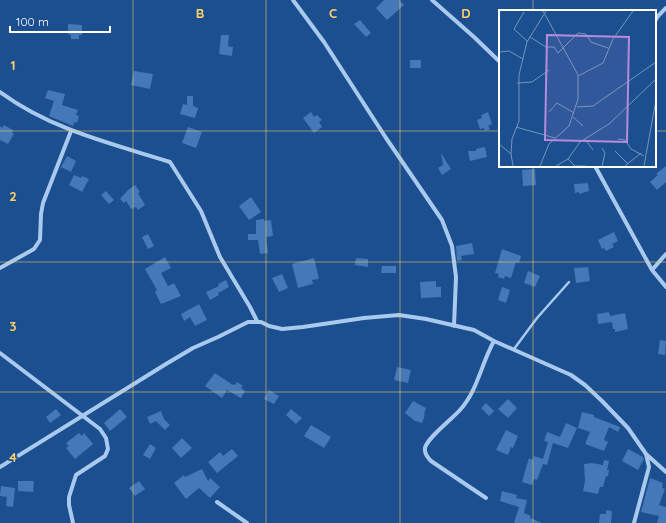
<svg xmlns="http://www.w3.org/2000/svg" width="666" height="523" viewBox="0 0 666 523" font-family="Quicksand,sans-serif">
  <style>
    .building { fill: #4478b7 }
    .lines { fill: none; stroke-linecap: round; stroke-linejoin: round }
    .lane { stroke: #a9c9ee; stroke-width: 2.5 }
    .street { stroke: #a9c9ee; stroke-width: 4 }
    .grid { fill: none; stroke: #ffd166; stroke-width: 1; stroke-opacity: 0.55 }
    .inset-road { fill: none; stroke: #7695bc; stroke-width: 1 }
    .view { fill: #b68bdc; fill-opacity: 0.15; stroke: #b68bdc; stroke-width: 2 }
    .inset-edge { fill: none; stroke: #fff; stroke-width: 2 }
    .grid-label { font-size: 13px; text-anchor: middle; font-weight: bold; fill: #ffd166; stroke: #1b4f8f; stroke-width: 3.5; stroke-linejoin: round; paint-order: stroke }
  </style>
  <rect width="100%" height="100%" fill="#1b4f8f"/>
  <path class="building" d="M384,0h15l5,5 -17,15 -11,-12z
    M360,20l11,13 -5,4 -12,-13z
    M68,24l14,1v10h-3v4h-8v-4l-3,-1z
    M221,35h8l-1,11 5,1 -1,9 -13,-2z
    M410,60h11v8h-11z
    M134,71l19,3 -3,15 -19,-4z
    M48,90l17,4 -3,11 16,5 -2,5 3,1 -2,7 -3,-1 -1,4 -24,-10 5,-15 -9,-3z
    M187,96h6v10l5,2 -3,10 -15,-4 3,-10 4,1z
    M311,112l3,5 3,-2 5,5 -3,2 3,5 -8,6 -11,-15z
    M488,112l4,12 -4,2 2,3 -5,2 -1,-3 -4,1 -3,-9 5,-2 -1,-3z
    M4,125l9,5 -1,3 2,1 -6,10 -8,-4v-14l2,2z
    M188,127l14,5 -6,16 -14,-5z
    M485,147l2,10 -17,4 -2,-10h8v-2z
    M441,153l10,16 -9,6 -4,-7 5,-3z
    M67,156l9,5 -5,11 -10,-5z
    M666,166v16l-9,8 -7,-8 8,-7 -2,-1z
    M535,169l1,16 -13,1 -1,-16z
    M74,175l7,3 1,-2 7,3 -7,13 -13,-7z
    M588,183l1,8 -10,3v-2l-4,1 -1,-9z
    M135,185l5,7 -2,1 7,12 -7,5 -2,-3 -5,2 -5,-8 -2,2 -4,-4 8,-9z
    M106,191l8,9 -5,4 -8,-9z
    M251,197l10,15 -12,8 -10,-14z
    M264,219v2l7,-1 2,16 -7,1 2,16 -8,1 -2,-14h-10v-6h8v-14z
    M614,232l4,9 -6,3 2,3 -8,4 -2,-3 -2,1 -4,-9z
    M148,234l6,12 -6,3 -6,-12z
    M472,243l2,11 -13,2 1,4 -5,1 -1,-15z
    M502,249l19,7 -2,7 -3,-1 -5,16 -6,-2 -1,3 -6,-2 1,-3 -4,-1z
    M165,257l6,11 -10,5 7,13 6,-3 7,13 -20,8 -6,-12 2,-2 -12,-21z
    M314,258l5,21 -7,1 1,4 -15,4 -6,-24z
    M356,258l12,1v8l-13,-2z
    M382,266h14v7h-15z
    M588,267l2,14 -14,2 -2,-15z
    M528,271l12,5 -5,11 -11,-4z
    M282,274l6,14 -9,4 -7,-14z
    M226,280l3,7 -11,6 1,2 -9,5 -4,-8 13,-6 -1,-2z
    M436,281v6h5v10l-20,1 -1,-16z
    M502,287l8,3 -4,13 -8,-3z
    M199,304l8,16 -12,6 -5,-9 -6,4 -3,-7z
    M609,312l1,4 15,-3 3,16 -13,3v-3h-2l-1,-7 -14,2 -1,-10z
    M660,340l6,1 -1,14 -7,-1z
    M397,367l14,3 -3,13 -14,-3z
    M215,373l18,12v-1l2,1 2,-3 6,4 -2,2 4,3 -4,7 -14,-8 -5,8 -17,-12z
    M269,390l10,6 -5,8 -10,-5z
    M508,399l9,9 -9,10 -10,-9z
    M413,401l13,7 -2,7h1l-3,8 -7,-2 -10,-8z
    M486,403l8,8 -5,5 -8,-8z
    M56,409l5,6 -11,8 -4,-6z
    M120,409l7,8 -17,14 -6,-8z
    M291,409l11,9 -6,6 -10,-9z
    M161,411l3,8 6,6 -5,5 -9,-9 -6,3 -3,-7z
    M582,412l12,3v2l26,10 -2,5 -9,-5 -5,13 4,2 -4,9 -19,-7 5,-12 -12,-4z
    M566,423l11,5 -9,20 -15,-5 -6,22 -4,-1 -6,16 -3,-1 -2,6 -10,-3 7,-24 4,2 1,-4 9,3 5,-17 -4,-1 3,-9 13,5z
    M311,425l20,12 -7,11 -20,-12z
    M506,430l12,6 -5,12 -2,-1 -3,8 -12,-5z
    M79,433l3,3 2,-3 9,11 -18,15 -9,-11 3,-2 -3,-3z
    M182,438l10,10 -11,10 -9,-10z
    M150,444l6,4 -6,11 -7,-4z
    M232,449l6,7 -21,17 -9,-11 12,-10 3,4z
    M628,449l15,8 1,2 -6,11 -16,-9z
    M604,460l5,1 -2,9h2l-1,6h-2l-3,11h-3l-2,7 -15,-3 2,-10 -1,-17 8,-1 11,2z
    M202,469l6,12 2,-3 10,9 -10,11 -11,-10 -13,11 -12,-16 10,-8 1,2z
    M650,478l13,5 -1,5 3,1 -6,16 7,2v16h-9l2,-7 -18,-4z
    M18,481h16l-1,11 -15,-1z
    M139,481l6,8 -10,7 -6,-8z
    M1,486l14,2 -2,19 -7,-1 1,-9 -7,-1z
    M502,491l15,4 -1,3 11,2 -3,13 7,3 -1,2 12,5h-28l5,-16 -19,-6z
    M606,510l6,1 -1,12h-12l1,-9h6z"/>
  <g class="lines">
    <path class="lane" d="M514,349l23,-31 32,-36"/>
    <path class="street" d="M293,0l31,42 62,96 56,82 10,26 4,31 -2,49
      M432,0l42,37 26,25
      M655,21l3,-5 8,-8
      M0,92c52,38 110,51 170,70l31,49 19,46 30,50 7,14
      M595,166l57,104 14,17
      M0,268l34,-19 6,-9 1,-26 2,-11 28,-72
      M652,270l14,-16
      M0,353l100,76 6,9 2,11 -3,7 -29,19 -7,22v8l4,18
      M0,467l166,-103 27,-16 25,-11 30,-15h13l8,4 13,3 21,-2 61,-9 35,-3 27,4 48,11 20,11 77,34 14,10 17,16 26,27 18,26 20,18
      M486,498l-55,-37c-3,-3 -7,-7 -6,-13 2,-10 28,-30 35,-38 18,-20 21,-46 34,-69
      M217,502l30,21
      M634,523l15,-56 -3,-13"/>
  </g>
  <path class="grid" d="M133,0v523M266,0v523M400,0v523M533,0v11M0,131h500M655,131h11M533,166v357M0,262h666M0,392h666"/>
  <g transform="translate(499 10)">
    <rect width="157" height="157" fill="#1b4f8f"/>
    <path class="inset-road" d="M25,2l-10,17 13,12M31,27l16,10h8l4,6 20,-20 8,1 5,8 17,6M0,42l10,-1 14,8M79,66l25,-13 10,-24 20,-28M18,73l15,-1 17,-12M78,97l16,-1 63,-44M50,102l8,-9 17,10M74,107l10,9M17,117l39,11M86,129l8,11M119,129l7,1 6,9 13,7M0,134l12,10 2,12M103,138l3,5 -3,13M116,141l13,13M12,144l1,-15 7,-18v-46l8,-33 19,-31M69,149l7,7h11M41,156l9,-22 20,-18 9,-27v-24l-35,-64M57,156l12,-7 12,-17 29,-18 47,-45M126,156l16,-13M145,156l12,-66"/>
    <path class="view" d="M48,25l82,2 -2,105 -82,-2z"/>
    <rect width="157" height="157" class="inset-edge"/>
  </g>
  <g class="grid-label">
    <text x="200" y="18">B</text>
    <text x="333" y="18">C</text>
    <text x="466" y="18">D</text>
    <text x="13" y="70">1</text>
    <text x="13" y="201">2</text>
    <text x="13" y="331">3</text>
    <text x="13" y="462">4</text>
  </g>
  <path d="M10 26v6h100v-6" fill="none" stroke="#ffffff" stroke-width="2"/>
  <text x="16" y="26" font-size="12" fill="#ffffff" stroke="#1b4f8f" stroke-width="3" paint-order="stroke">100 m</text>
</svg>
